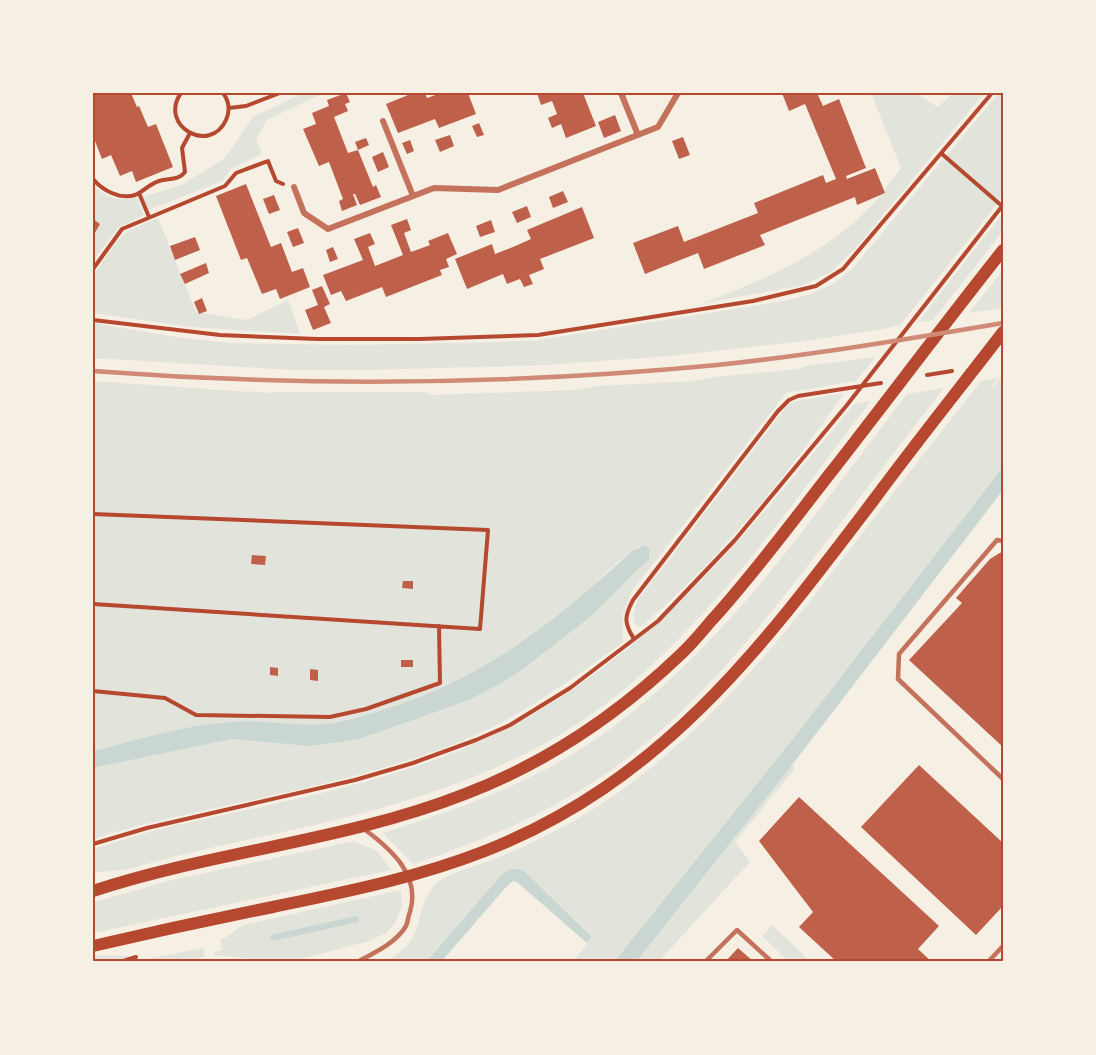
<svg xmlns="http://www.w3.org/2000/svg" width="1096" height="1055" viewBox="0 0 1096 1055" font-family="Signika,sans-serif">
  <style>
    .green { fill: #e2e4dc }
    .water { fill: #c9d6d2 }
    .building { fill: #bf614a }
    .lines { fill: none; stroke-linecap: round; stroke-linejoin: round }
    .path { stroke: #b5482f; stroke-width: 4 }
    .service { stroke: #c5725c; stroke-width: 4.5 }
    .minor { stroke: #c5725c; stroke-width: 6 }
    .secondary { stroke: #b5482f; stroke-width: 12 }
    .rail { stroke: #cf8b77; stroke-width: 4.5 }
    .neatline { fill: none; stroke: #b5482f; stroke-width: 2 }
  </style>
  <rect width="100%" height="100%" fill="#f6efe4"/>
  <path class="green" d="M304,93h19l-56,27 -11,19 6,15 -31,15 -9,12 -74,29 -5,-13 40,-13 42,-26 28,-41z
    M871,93h44l23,14 15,-14h31l-129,156 -24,23 -28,13 -103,19c65,-24 135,-54 180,-108l5,-3 -1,-3 17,-22z
    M999,93h4v103l-4,5 -53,-45z
    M944,158l53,46 -96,120 -17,5 -79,12 -136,15 -122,9 -179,5h-75l-200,-12v-35l89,15 49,5 118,2 147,-3 42,-2 246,-39 23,-6 26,-11 20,-16z
    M93,185c11,13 28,17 44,12l7,18 -26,13 -25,33z
    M1003,213v18l-70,89 -15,2z
    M158,218l38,94 51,8 41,-20 12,34 -110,-7 -97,-14v-37l23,-34 11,-11z
    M1003,270v38l-34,5z
    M876,357l-20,24 -70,12 -154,198 -9,23v28c-52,38 -105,77 -166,101 -81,32 -169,49 -254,68 -37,8 -74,16 -110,28v-71l139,-29 76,7 27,-3 24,-4 77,-27 35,-13 34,-18 127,-104 19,-21 -4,-10 -10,1c-26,18 -47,44 -71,64 -56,45 -118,80 -187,100 -18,5 -35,11 -53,13 -36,4 -73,-5 -109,-1l-124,28v-370l157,11c9,-3 15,4 24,0h151l6,3 144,-5 24,-4 94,-5 21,-4 85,-8 7,-3z
    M1003,375v92l-207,268 -182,227h-41l19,-25 -67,-65 -9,-3 -13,4 -77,89h-41c9,-6 18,-11 25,-20 15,-22 7,-50 36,-65 15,-8 34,-12 51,-19 41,-17 82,-38 119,-64 94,-66 165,-154 234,-245 43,-56 87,-112 131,-168l17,-3 -6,8 1,1z
    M944,388c-41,53 -81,105 -121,158 -58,75 -117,151 -193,210 -64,50 -140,83 -217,108l-30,-31c57,-18 112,-37 165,-65 154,-83 254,-239 359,-374z
    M844,393c-58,85 -126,167 -203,234l-6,-3 -2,-9 4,-14 150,-195 9,-5z
    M871,401c-79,102 -153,213 -255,295 -112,89 -251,119 -388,148 -24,5 -47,11 -70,17 -12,3 -24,7 -37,9 -9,1 -19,1 -28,3v-24c25,-7 49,-16 75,-22 88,-20 180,-36 266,-67 188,-68 298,-208 420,-356z
    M792,765l3,3 -60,74 15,20 -92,100h-22z
    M354,841l23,10 14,19 -298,63 1,-31 78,-22z
    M401,890l1,16 -7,17 -9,10 -17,8 -72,19 -28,1 -55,-6v-3l8,-2 -2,-11 5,-1 18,-13z
    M772,925l39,37h-22l-27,-26z
    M203,948l1,9 -23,5h-48z
    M93,955l39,1v1l-24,5h-15z"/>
  <path class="water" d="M1003,467v23l-211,275 -156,197h-22l182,-227z
    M646,545l4,5 -1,9 -59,58 -62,48 -23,16 -34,18 -35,13 -77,27 -24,4 -27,3 -76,-7 -139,29v-17c45,-11 91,-26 138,-29 31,-3 63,5 95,2 18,-2 36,-8 53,-13 103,-30 177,-90 254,-161z
    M511,869h8l6,3 67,65 -5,6 -70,-61 -4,-1 -7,6 -65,75h-15l77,-89z
    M356,916l3,2 -1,4 -85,19 -3,-3 1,-3z"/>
  <path class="building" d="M93,93h38l6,14 2,-1 9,21 8,-3 17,43 -37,15 -4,-11 -12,5 -9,-21 -9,4 -9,-23z
    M346,93l4,9 -5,2 3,7 -14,6 14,36 10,-3 -3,-8 11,-4 3,7 -11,5 15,37 3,-2 5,12 -21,8 -5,-11h-2l4,11 -15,6 -3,-10 4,-2 -14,-37 -10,4 -16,-37 13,-5 -4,-11 17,-7 -2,-6z
    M413,93h12l2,5 14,-5h27l8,21 -37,14 -4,-9 -37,14 -12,-29z
    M537,93h46l13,33 -30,12 -5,-14 -9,4 -4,-10 9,-4 -5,-13 -11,4z
    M782,93h35l6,13 16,-7 27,69 -20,8 1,3 28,-11 10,25 -28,12 -2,-8 -95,38 5,10 -61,24 -6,-16 -53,21 -12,-31 45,-17 6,16 74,-29 -4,-10 69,-28 3,8 10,-4 -31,-75 -16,7z
    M615,115l6,16 -17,7 -6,-16z
    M479,123l5,12 -7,2 -5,-11z
    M450,135l4,11 -14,6 -5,-12z
    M683,137l7,18 -11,4 -7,-18z
    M410,140l4,11 -7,3 -5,-11z
    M383,152l6,15 -11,5 -6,-15z
    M246,184l25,63 10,-4 11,29 11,-4 7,19 -30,12 -4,-10 -14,5 -15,-36 -6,2 -25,-64z
    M563,191l5,11 -15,6 -4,-11z
    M274,195l6,15 -11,4 -6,-15z
    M527,206l4,11 -14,6 -5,-11z
    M582,207l12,31 -54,21 4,10 -15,6 4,9 -9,3 -4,-8 -13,5 -4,-10 -36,15 -12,-30 37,-15 3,10 18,-7 18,-8 -4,-9z
    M93,219l7,5 -7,12z
    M407,219l4,11 -7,3 7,19 19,-7 -2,-4 20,-8 9,21 -11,5 3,8 -9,3 2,5 -56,22 -4,-10 -36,14 -5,-10 -10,4 -8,-20 40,-15 -9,-21 16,-6 5,11 -7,3 7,19 28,-11 -12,-30z
    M491,220l4,12 -15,5 -4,-11z
    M298,228l6,15 -11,4 -6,-15z
    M195,237l5,13 -25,10 -5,-14z
    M333,247l5,12 -8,3 -4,-12z
    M206,263l3,10 -24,11 -5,-10z
    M322,286l8,18 -6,3 7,16 -18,7 -8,-20 13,-5 -6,-15z
    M202,298l5,13 -8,3 -5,-12z
    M1003,551v196l-94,-87 53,-57 -6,-5 34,-39z
    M252,555l14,1 -1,9 -14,-1z
    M403,581h10v8l-11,-1z
    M401,660h12v7h-12z
    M270,667l8,1v8l-8,-1z
    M310,669l8,1v11l-8,-1z
    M919,765l84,78v63l-27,29 -115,-108z
    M799,797l140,129 -21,23 14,13h-95l-38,-35 14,-15 -54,-71z
    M738,948l16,14h-29z"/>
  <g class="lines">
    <path class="path" d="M181,93c-23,33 29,62 45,27 4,-9 3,-19 -3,-27
      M229,108l17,-2 34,-13
      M942,154l60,52
      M93,179c9,11 27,21 42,16 8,-3 14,-11 24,-14 10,-3 19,0 26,-9l-3,-24 8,-15
      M139,193l10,24
      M93,269l29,-40 103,-43 11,-13 32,-12 8,20 7,3
      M93,320l127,15 97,4h103l118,-4 215,-34 63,-15 27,-17 149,-176
      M927,375l25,-4
      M93,514l395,16 -8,99 -387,-25
      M634,639c-10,-16 -10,-22 -1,-39l145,-189 11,-11 9,-4 83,-13
      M93,691l72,7 31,17 134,2 36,-8 74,-26 -1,-57
      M93,844l54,-16 208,-48 58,-17 63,-23 34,-15 60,-37 88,-67 77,-81 112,-135 156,-200
      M120,962l16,-5"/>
    <path class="service" d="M1003,541l-6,-1 -98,114 -1,25 105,100
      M357,962c17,-9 39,-19 49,-36 2,-4 2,-10 4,-14 11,-37 -19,-63 -46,-83
      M705,962l32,-32 35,32
      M988,962l15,-16"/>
    <path class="minor" d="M621,93l17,42
      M383,121l30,75
      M294,187l10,26 24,16 106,-41 64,2 160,-63 20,-34"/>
    <path class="secondary" d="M93,891c122,-40 253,-50 372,-97 81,-31 152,-79 214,-138 12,-11 22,-23 32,-35 43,-47 81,-99 121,-150 57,-73 113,-148 171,-221
      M93,946c60,-14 120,-27 180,-39 72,-15 143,-29 212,-56 178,-70 277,-204 388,-350 42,-57 87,-113 130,-169"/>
    <path class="rail" d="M93,371c208,16 416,14 624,-6 96,-10 191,-26 286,-42"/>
  </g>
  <rect width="1096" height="1055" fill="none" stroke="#f6efe4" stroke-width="189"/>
  <rect x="94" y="94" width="908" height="866" class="neatline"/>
</svg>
